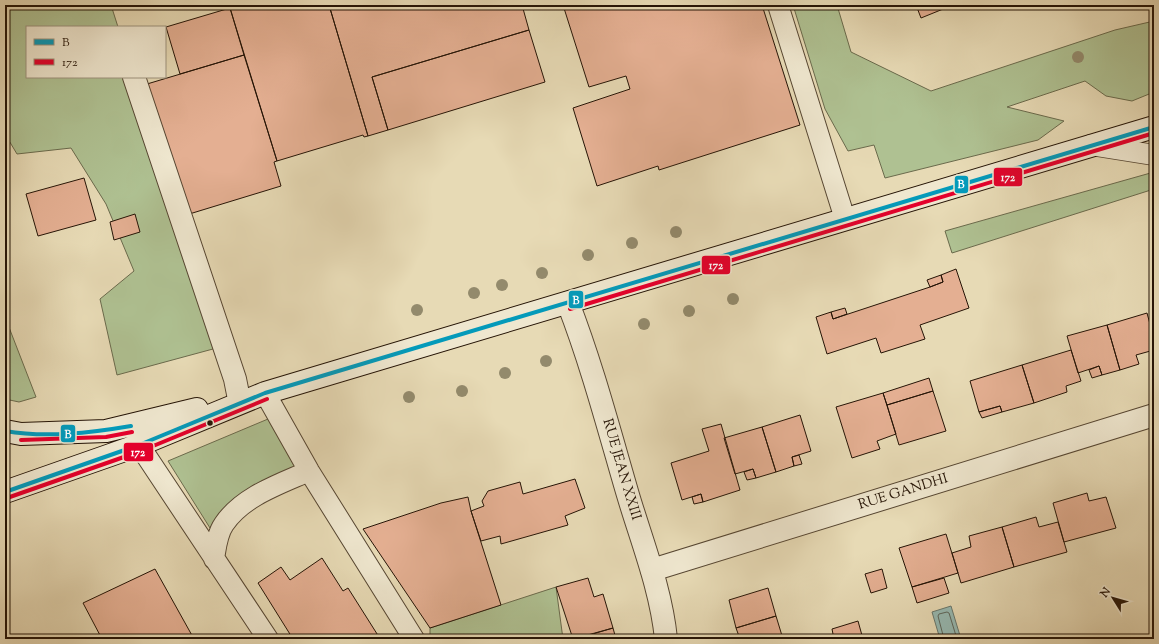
<svg xmlns="http://www.w3.org/2000/svg" width="1159" height="644" viewBox="0 0 1159 644" font-family="'Sorts Mill Goudy',serif">
  <style>
    .green { fill: #afc192; stroke: #6a6a4c }
    .water { fill: #97bab3; stroke: #69786e }
    .lines { fill: none; stroke-linecap: round; stroke-linejoin: round }
    .shore { stroke: #5e675c; stroke-width: 1 }
    .building { fill: #e4af92; stroke: #251406 }
    .service-casing { stroke: #564632; stroke-width: 22 }
    .minor-casing { stroke: #564632; stroke-width: 24 }
    .secondary-casing { stroke: #251406; stroke-width: 24 }
    .service { stroke: #efe7cf; stroke-width: 20 }
    .minor { stroke: #efe7cf; stroke-width: 22 }
    .secondary { stroke: #efe7cf; stroke-width: 22 }
    .bus-1-casing { stroke: #efe7cf; stroke-width: 7 }
    .bus-2-casing { stroke: #efe7cf; stroke-width: 7 }
    .bus-1 { stroke: #049aba; stroke-width: 4 }
    .bus-2 { stroke: #e4002b; stroke-width: 4 }
    .tree { fill: #938a6c }
    .bus-dot { fill: #251406; stroke: #efe7cf; stroke-width: 1.5 }
    .labels { text-anchor: middle; dominant-baseline: central; stroke-width: 4; stroke-linejoin: round; paint-order: stroke }
    .street-label { font-size: 14px; fill: #251406; stroke: #efe7cf }
    .line-badge { stroke: #efe7cf; stroke-width: 1.5 }
    .badge-label { font-size: 11px; text-anchor: middle; font-weight: bold; fill: #fff }
  </style>
  <rect width="100%" height="100%" fill="#e7dab5"/>
  <filter id="stains"><feTurbulence type="fractalNoise" baseFrequency=".005" numOctaves="4"/><feColorMatrix values="0 0 0 0 .2 0 0 0 0 .09 0 0 0 0 .02 0 0 0 .5 -.17"/></filter>
  <radialGradient id="worn" r=".72"><stop offset=".6" stop-color="#630" stop-opacity="0"/><stop offset="1" stop-color="#630" stop-opacity=".3"/></radialGradient>
  <path class="green" d="M5,5h106l7,22h-91v50h107l90,269 -107,29 -17,-76 34,-28 -28,-67 -35,-56 -54,6 -12,-20z
    M793,5h44l14,47 80,39 184,-61 39,-9v71l-22,9 -26,-5 -21,-15 -78,26 57,14 -26,19 -153,38 -11,-33 -26,6 -23,-42z
    M1154,172v17l-202,64 -7,-22z
    M5,317l31,80 -17,5 -14,-3z
    M268,419l32,46 -75,43 -15,20 -42,-67z
    M556,587l7,52h-133v-11z"/>
  <path class="water" d="M951,606l10,33h-21l-8,-27z"/>
  <g class="lines">
    <path class="shore" d="M944,639l-6,-23 1,-2 8,-2 2,1 8,26"/>
  </g>
  <path class="building" d="M238,5h91l39,131 -4,1 -1,-2 -86,26 -47,-153z
    M329,5h193l7,25 -157,47 16,53 -20,6z
    M563,5h199l38,120 -141,45 -1,-4 -61,20 -24,-78 57,-19 -4,-13 -37,11z
    M916,5h37l-32,13z
    M230,8l14,47 -64,19 -14,-47z
    M529,30l16,52 -157,48 -16,-53z
    M244,55l33,106 -3,1 7,24 -95,29 -39,-131z
    M84,178l12,42 -58,16 -12,-42z
    M135,214l5,18 -26,8 -4,-18z
    M956,269l13,39 -49,17 5,14 -44,14 -5,-15 -49,16 -11,-37 15,-5 2,7 97,-32 13,-5 -2,-7z
    M941,275l2,7 -13,5 -3,-7z
    M845,308l2,6 -14,5 -2,-7z
    M1147,313l7,26v11l-18,5 3,9 -19,6 -13,-45z
    M1107,325l13,45 -18,5 -3,-9 -21,7 -11,-37z
    M1071,350l10,31 -15,5 1,6 -33,11 -12,-38z
    M1022,365l12,38 -32,9 -2,-6 -21,6 -9,-31z
    M1099,366l3,9 -10,3 -3,-8z
    M929,378l4,13 -46,14 -4,-12z
    M933,391l13,40 -47,14 -12,-40z
    M883,393l13,41 -19,7 3,8 -28,9 -16,-51z
    M1000,406l2,6 -20,6 -3,-6z
    M800,415l11,36 -19,6 2,9 -18,6 -14,-45z
    M721,424l19,66 -37,12 -2,-8 -19,6 -11,-37 38,-12 -7,-22z
    M762,427l14,45 -20,6 -3,-9 -18,5 -11,-36z
    M799,455l3,9 -8,2 -2,-9z
    M753,469l3,9 -9,2 -3,-8z
    M575,479l10,29 -20,8 3,9 -67,19 -1,-8 -19,5 -10,-30 13,-5 -2,-5 6,-10 32,-9 3,12z
    M1087,493l2,8 17,-4 10,31 -52,14 -11,-39z
    M701,494l2,8 -9,2 -2,-7z
    M468,497l3,14 30,94 -71,23 -67,-99 78,-26z
    M1036,517l3,10 19,-5 9,30 -53,15 -12,-40z
    M1002,527l12,40 -53,16 -9,-30 19,-6 -2,-11z
    M946,534l12,39 -46,14 -13,-39z
    M322,558l21,33 5,-3 31,49 -3,2h-83l-35,-56 23,-16 9,13z
    M155,569l39,70h-92l-19,-36z
    M882,569l5,19 -16,5 -6,-19z
    M588,578l6,19 9,-3 10,34 -40,11 -17,-52z
    M944,578l5,15 -32,10 -5,-16z
    M768,588l8,28 -40,12 -7,-28z
    M776,616l7,23h-43l-4,-11z
    M858,621l5,18h-29l-2,-10z
    M613,628l3,11h-40z"/>
  <g class="lines">
    <g class="service-casing">
      <path id="service" d="M778,5l67,214
        M1091,145l63,10
        M265,393l44,78 105,168
        M139,445l129,194
        M214,559c2,-12 3,-25 10,-35 19,-28 56,-40 85,-53"/>
    </g>
    <g class="minor-casing">
      <g id="minor">
        <path d="M134,77l101,302 4,20"/>
        <path id="s1" d="M568,303c24,62 41,127 60,192 14,47 33,94 38,144"/>
        <path id="s2" d="M652,570l502,-155"/>
      </g>
    </g>
    <g class="secondary-casing">
      <path id="secondary" d="M5,431l16,3 85,-3 91,-22
        M5,492l134,-47 126,-52 889,-266"/>
    </g>
    <use href="#service" class="service"/>
    <use href="#minor" class="minor"/>
    <use href="#secondary" class="secondary"/>
    <g class="bus-1-casing">
      <path id="bus-1" d="M5,431c41,7 85,2 126,-5
        M5,492l134,-47 126,-52 889,-266"/>
    </g>
    <g class="bus-2-casing">
      <path id="bus-2" d="M570,309l584,-176
        M21,440l85,-3 26,-5
        M7,498l134,-47 126,-52"/>
    </g>
    <use href="#bus-1" class="bus-1"/>
    <use href="#bus-2" class="bus-2"/>
  </g>
  <g class="tree">
    <circle cx="1078" cy="57" r="6"/>
    <circle cx="676" cy="232" r="6"/>
    <circle cx="632" cy="243" r="6"/>
    <circle cx="588" cy="255" r="6"/>
    <circle cx="542" cy="273" r="6"/>
    <circle cx="502" cy="285" r="6"/>
    <circle cx="474" cy="293" r="6"/>
    <circle cx="733" cy="299" r="6"/>
    <circle cx="417" cy="310" r="6"/>
    <circle cx="689" cy="311" r="6"/>
    <circle cx="644" cy="324" r="6"/>
    <circle cx="546" cy="361" r="6"/>
    <circle cx="505" cy="373" r="6"/>
    <circle cx="462" cy="391" r="6"/>
    <circle cx="409" cy="397" r="6"/>
  </g>
  <circle class="bus-dot" cx="210" cy="423" r="3.5"/>
  <g class="labels">
    <g class="street-label">
      <text stroke="none"><textPath href="#s1" startOffset="175">RUE JEAN XXIII</textPath></text>
      <text stroke="none"><textPath href="#s2" startOffset="263">RUE GANDHI</textPath></text>
    </g>
  </g>
  <g class="line-badge">
    <rect x="993" y="167" width="30" height="20" rx="4" fill="#e4002b"/>
    <rect x="954" y="175" width="15" height="19" rx="4" fill="#049aba"/>
    <rect x="701" y="255" width="30" height="20" rx="4" fill="#e4002b"/>
    <rect x="568" y="290" width="16" height="19" rx="4" fill="#049aba"/>
    <rect x="60" y="424" width="16" height="19" rx="4" fill="#049aba"/>
    <rect x="123" y="442" width="31" height="20" rx="4" fill="#e4002b"/>
  </g>
  <g class="badge-label">
    <text x="1008" y="181">172</text>
    <text x="961" y="188">B</text>
    <text x="716" y="269">172</text>
    <text x="576" y="304">B</text>
    <text x="68" y="438">B</text>
    <text x="138" y="456">172</text>
  </g>
  <rect width="1159" height="644" fill="none" stroke="#e7dab5" stroke-width="20"/>
  <rect x="6" y="6" width="1147" height="632" fill="none" stroke="#251406" stroke-width="2"/>
  <rect x="10" y="10" width="1139" height="624" fill="none" stroke="#251406"/>
  <rect x="26" y="26" width="140" height="52" fill="#efe7cf" stroke="#9e937f"/>
  <rect x="34" y="39" width="20" height="6" fill="#049aba" stroke="#9e937f"/>
  <text x="62" y="46" font-size="12" fill="#251406">B</text>
  <rect x="34" y="59" width="20" height="6" fill="#e4002b" stroke="#9e937f"/>
  <text x="62" y="66" font-size="12" fill="#251406">172</text>
  <g transform="translate(1113 598) rotate(307)" stroke="#efe7cf" stroke-width="3" paint-order="stroke">
  <path d="M0-3L7 15L0 10L-7 15Z" fill="#251406"/>
  <text y="-6" font-size="11" font-weight="bold" text-anchor="middle" fill="#251406">N</text>
  </g>
  <rect width="100%" height="100%" filter="url(#stains)"/>
  <rect width="100%" height="100%" fill="url(#worn)"/>
</svg>
